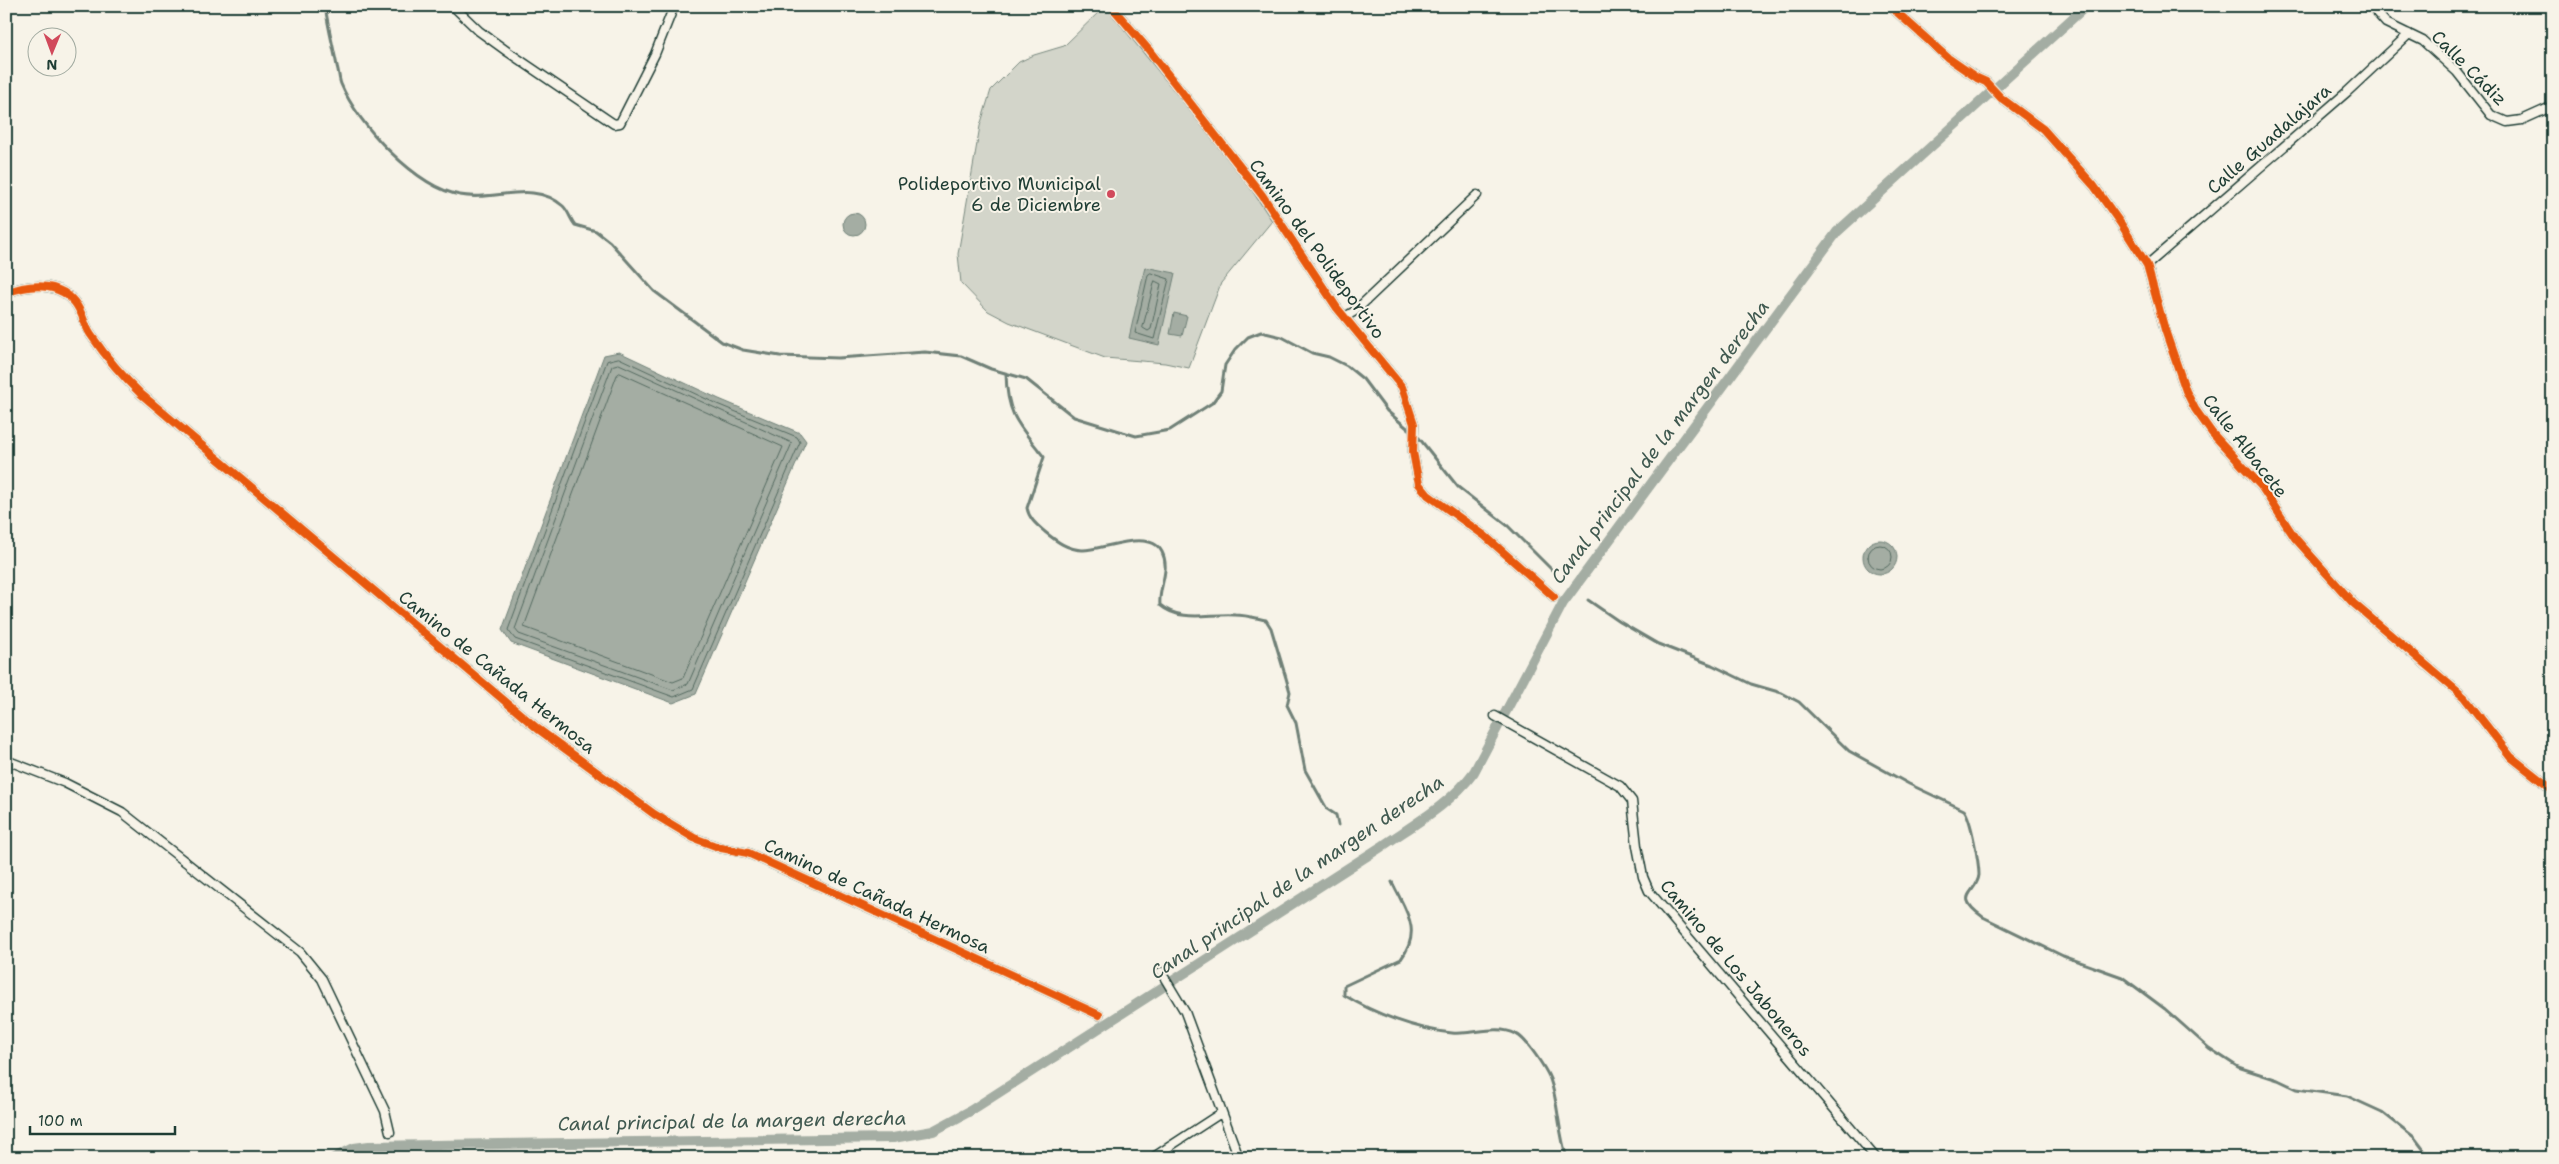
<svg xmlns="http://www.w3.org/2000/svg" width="2559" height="1164" viewBox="0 0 2559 1164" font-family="'Shantell Sans',sans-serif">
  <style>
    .green { fill: #d3d5ca; stroke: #79897f }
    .water { fill: #a4ada3; stroke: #6f8077 }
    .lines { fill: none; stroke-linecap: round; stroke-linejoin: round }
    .shore { stroke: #546a60; stroke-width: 1 }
    .stream { stroke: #6f8077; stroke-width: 3 }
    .canal { stroke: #a4ada3; stroke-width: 10 }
    .minor-casing { stroke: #1f3d34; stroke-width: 11 }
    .minor { stroke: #f7f3e8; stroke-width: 8 }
    .cycleway-casing { stroke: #f7f3e8; stroke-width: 11 }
    .cycleway { stroke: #e8590c; stroke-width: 8 }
    .poi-dot { fill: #d1495b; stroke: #f7f3e8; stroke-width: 2 }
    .labels { text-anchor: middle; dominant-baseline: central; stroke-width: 4; stroke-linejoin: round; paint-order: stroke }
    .street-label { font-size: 18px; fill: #1f3d34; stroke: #f7f3e8 }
    .poi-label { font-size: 18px; fill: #1f3d34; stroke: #f7f3e8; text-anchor: end }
    .water-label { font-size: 19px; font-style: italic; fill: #405950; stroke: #f7f3e8 }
  </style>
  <rect width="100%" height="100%" fill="#f7f3e8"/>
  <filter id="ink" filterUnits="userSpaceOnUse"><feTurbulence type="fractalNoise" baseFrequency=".02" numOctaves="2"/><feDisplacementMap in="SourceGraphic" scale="10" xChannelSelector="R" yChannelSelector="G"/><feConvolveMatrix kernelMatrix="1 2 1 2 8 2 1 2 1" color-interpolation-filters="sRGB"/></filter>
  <g filter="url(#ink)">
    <path class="green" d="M1105,6l132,162 35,53 -51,62 -32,85 -24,-5 -60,-5 -96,-36 -21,-11 -27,-28 -3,-29 22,-128 11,-36 28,-28 15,-7 30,-9z"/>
    <path class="water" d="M843 224a11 11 0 1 1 22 0a11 11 0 1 1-22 0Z
      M1145,267l30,6 -16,72 -30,-7z
      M1174,313l13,3 -5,20 -12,-2z
      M619,352l100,47 81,34 6,8 -110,253 -23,9 -162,-60 -9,-13 102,-275z
      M1863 557a17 17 0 1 1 34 0a17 17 0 1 1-34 0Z"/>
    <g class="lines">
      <path class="shore" d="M1151,273l18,6 -15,60 -19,-6 13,-58z
        M1155,281l6,3 -10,45 -3,2 -5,-3z
        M619,358l98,46 80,33 3,5 -107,247 -19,8 -159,-58 -7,-9 99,-269z
        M619,364l173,79 -104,241 -15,6 -154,-56 -4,-5 97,-263z
        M620,373l163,74 -100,231 -10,4 -149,-55 93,-252z
        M1868 557a12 12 0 1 1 24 0a12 12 0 1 1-24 0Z"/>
      <path class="stream" d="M325,6c3,20 8,40 12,60 2,6 2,13 4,18 17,41 75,103 119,111 34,7 73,-16 103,11 6,6 7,13 12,19l21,6 14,11 44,49 68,51 21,8 37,6 58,2 87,-6 36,4 30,13 35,10 48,38 62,19 34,-6 42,-27 9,-12 4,-26 10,-15 13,-13 13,-5 21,5 30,16 17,4 18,9 16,13 24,32 32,27 39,49 50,39 45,45
        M1006,374c1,43 14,52 38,83l-17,51c2,11 10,17 18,24 11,9 23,18 38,18 20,0 67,-22 79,2 9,18 -4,36 -2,53 21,18 50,8 75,10 11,0 21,3 31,5l5,8 15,50 4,14 -3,13 9,18 9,47 22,39 9,6 2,10
        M1588,600l32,22 38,22 54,21 39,19 31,9 17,9 50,49 60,33 55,26c7,8 15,53 15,65 -2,19 -27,20 4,42l80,39 59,21 43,32 44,39 29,19 40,13 19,9 50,7 35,16 32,25 16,21
        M1392,882c13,28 31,48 9,77l-57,27v9c31,19 71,34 108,38 21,2 44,-9 64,1 10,4 30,35 34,45 9,25 8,53 17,79"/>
      <path class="canal" d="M334,1158l20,-10 15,-2 524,-8 40,-7 37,-20 411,-264c33,-23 69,-42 93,-75l89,-169 274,-371 249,-226"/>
      <g class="minor-casing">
        <path id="minor" d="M453,6l26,25 29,21 106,72 6,-1 35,-69 19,-48
          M1111,6l37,43 114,146 75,113 65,79 12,37 -1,28 6,32 9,11 57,41 69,61
          M1890,6l58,52 29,20 9,4 15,16 42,31 51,57 27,38 26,41 18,65 21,61 9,18 17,24 49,53 34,52 58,65 111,94 47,60 42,33
          M2371,6l15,17 37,18 34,31 34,43 16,7 15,-2 31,-14
          M2147,265l200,-173 62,-58
          M6,293c27,-11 60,-11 74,18 4,8 6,17 11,24 15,22 31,41 50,59l397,335 116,85 40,24 27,10 27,5 351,162
          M1345,317l10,-6 122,-116
          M1495,716l125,70 12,15 5,45 6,31 6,14 227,267
          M6,760l59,23 57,29 178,140 22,27 63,132 5,21
          M1161,972l24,40 54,146
          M1152,1158l69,-45"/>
      </g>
      <use href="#minor" class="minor"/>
      <g class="cycleway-casing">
        <path id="cycleway" d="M1111,6l37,43 114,146 75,113 65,79 12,37 -1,28 6,32 9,11 57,41 69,61
          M1890,6l58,52 29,20 9,4 15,16 42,31 51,57 27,38 26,41 18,65 21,61 9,18 17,24 49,53 34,52 58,65 111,94 47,60 42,33
          M6,293c27,-11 60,-11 74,18 4,8 6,17 11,24 15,22 31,41 50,59l397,335 116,85 40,24 27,10 27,5 351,162"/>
      </g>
      <use href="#cycleway" class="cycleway"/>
    </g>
  </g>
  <circle class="poi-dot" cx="1111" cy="194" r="5"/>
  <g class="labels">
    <g class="street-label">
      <text transform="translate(2469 68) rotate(45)">Calle Cádiz</text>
      <text transform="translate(2269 139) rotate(-41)">Calle Guadalajara</text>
      <text transform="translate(1317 249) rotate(54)">Camino del Polideportivo</text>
      <text transform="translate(2245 446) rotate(52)">Calle Albacete</text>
      <text transform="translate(497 672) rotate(39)">Camino de Cañada Hermosa</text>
      <text transform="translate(877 896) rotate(25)">Camino de Cañada Hermosa</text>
      <text transform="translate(1736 968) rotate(50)">Camino de Los Jaboneros</text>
    </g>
    <g class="poi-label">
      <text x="1101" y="184">Polideportivo Municipal<tspan x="1101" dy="21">6 de Diciembre</tspan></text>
    </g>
    <g class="water-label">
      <text transform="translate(1660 442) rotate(-53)">Canal principal de la margen derecha</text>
      <text transform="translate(1297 877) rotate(-34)">Canal principal de la margen derecha</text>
      <text transform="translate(732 1121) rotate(-1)">Canal principal de la margen derecha</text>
    </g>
  </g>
  <rect width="2559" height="1164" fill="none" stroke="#f7f3e8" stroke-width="25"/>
  <rect x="12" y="12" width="2534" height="1139" fill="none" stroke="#1f3d34" stroke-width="2" filter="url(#ink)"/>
  <g transform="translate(52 52) rotate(181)"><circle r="24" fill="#f7f3e8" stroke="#a1aaa0"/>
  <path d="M0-4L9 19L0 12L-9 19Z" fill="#d1495b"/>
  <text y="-8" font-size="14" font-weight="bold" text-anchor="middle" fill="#1f3d34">N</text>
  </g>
  <path d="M30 1126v8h145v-8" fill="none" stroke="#1f3d34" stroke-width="2.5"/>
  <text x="38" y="1126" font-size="15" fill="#1f3d34" stroke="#f7f3e8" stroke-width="4" paint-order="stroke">100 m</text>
</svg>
